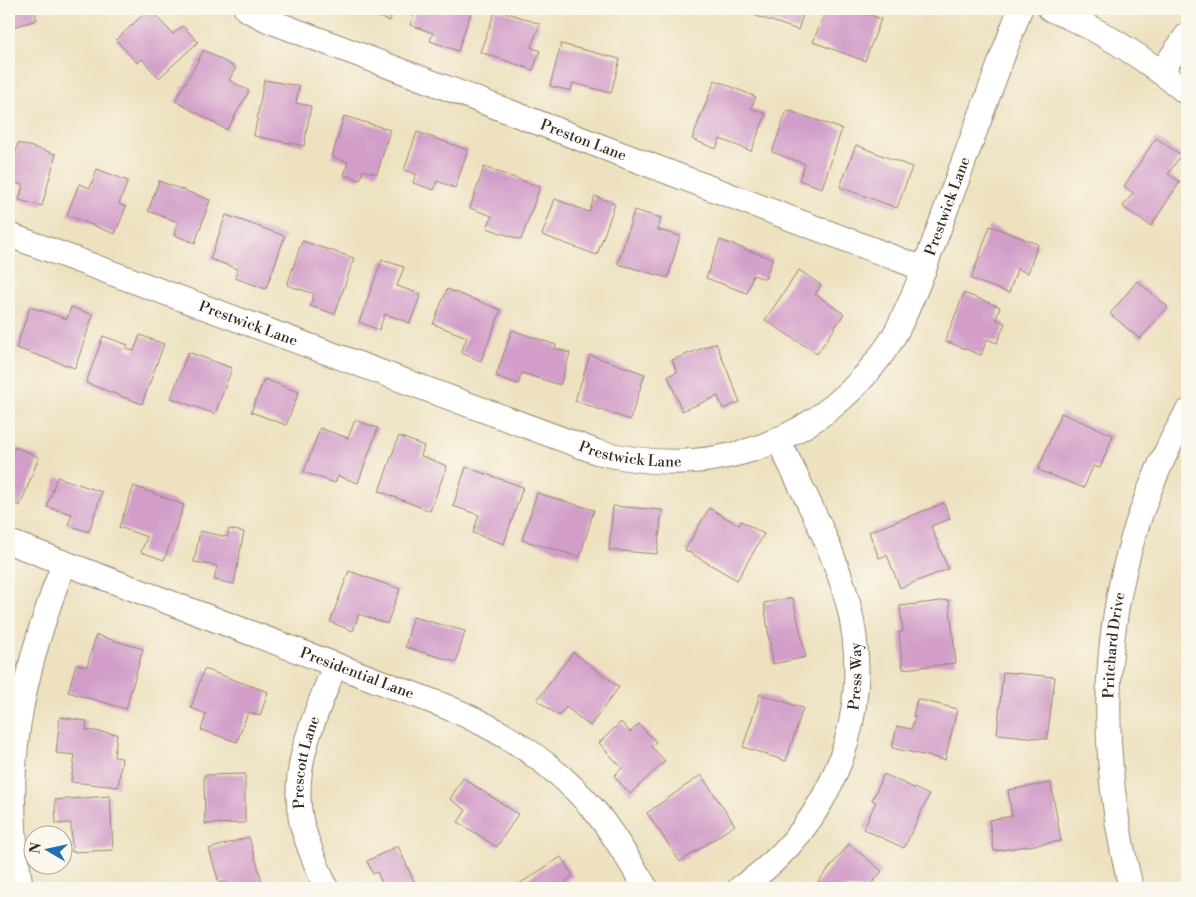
<svg xmlns="http://www.w3.org/2000/svg" width="1196" height="897" viewBox="0 0 1196 897" font-family="'Libre Bodoni',serif">
  <style>
    .building { fill: #d29ec9 }
    .lines { fill: none; stroke-linecap: round; stroke-linejoin: round }
    .minor-casing { stroke: #94866f; stroke-width: 26 }
    .minor { stroke: #fff; stroke-width: 24 }
    .labels { text-anchor: middle; dominant-baseline: central; stroke-width: 4; stroke-linejoin: round; paint-order: stroke }
    .street-label { font-size: 15px; fill: #3b2a1e; stroke: #fbf7ec }
  </style>
  <rect width="100%" height="100%" fill="#fbf7ec"/>
  <filter id="ink" filterUnits="userSpaceOnUse"><feTurbulence type="fractalNoise" baseFrequency=".02" numOctaves="2"/><feDisplacementMap in="SourceGraphic" scale="10" xChannelSelector="R" yChannelSelector="G"/><feConvolveMatrix kernelMatrix="1 2 1 2 8 2 1 2 1" color-interpolation-filters="sRGB"/></filter>
  <filter id="wash" filterUnits="userSpaceOnUse"><feTurbulence type="fractalNoise" baseFrequency=".0096" numOctaves="4" result="noise"/><feDisplacementMap in="SourceGraphic" scale="20" xChannelSelector="R" yChannelSelector="G"/><feGaussianBlur stdDeviation="1.12" result="paint"/><feColorMatrix in="noise" values="0 0 0 0 0 0 0 0 0 0 0 0 0 0 0 0 0 1.4 0 .05"/><feComposite in="paint" operator="in"/></filter>
  <g filter="url(#wash)">
    <rect width="100%" height="100%" fill="#ede1c0"/>
    <g id="blocks">
      <path class="building" d="M9,9h29l-4,1 3,10 -28,8z
        M149,9l24,25 10,-8 15,16 -39,36 -17,-19 -5,4 -21,-23z
        M343,9h50l-3,12 -31,-10v3z
        M416,9h56l-14,42 -28,-10 3,-8 -23,-8z
        M496,9l44,15 -9,23 9,4 -7,19 -53,-18z
        M743,9h62l-7,21 -56,-19z
        M826,9h28l27,10 -16,42 -52,-19z
        M561,44l59,15 -9,34 -38,-10 -2,8 -21,-5z
        M204,50l32,18 -7,12 20,11 -22,39 -52,-29z
        M264,80l35,6 -3,17 15,3 -7,40 -50,-10z
        M715,80l41,17 -5,11 15,6 -15,37 -31,-12 -4,10 -24,-10z
        M787,110l55,19 -20,59 -23,-8 6,-16 -33,-12z
        M344,116l46,14 -13,44 -14,-4 -3,10 -16,-5 4,-13 -16,-5z
        M417,132l51,18 -13,38 -18,-7 -3,9 -21,-7 3,-9 -12,-4z
        M1156,138l25,17 -13,19 12,8 -29,44 -28,-19 10,-14 -9,-7z
        M18,143l38,11 -14,52 -23,-6 4,-15 -14,-4z
        M856,145l56,22 -15,41 -57,-21z
        M484,167l56,20 -19,53 -34,-12 5,-12 -22,-8z
        M97,169l31,12 -9,23 7,3 -11,27 -48,-19 12,-31 11,4z
        M159,181l51,19 -15,43 -21,-8 4,-13 -30,-11z
        M595,196l20,8 -18,51 -55,-20 13,-36 34,13z
        M634,210l27,8 -3,12 22,6 -12,42 -50,-14z
        M226,215l59,21 -19,53 -31,-11 3,-9 -28,-10z
        M990,226l48,18 -10,29 -11,-4 -8,24 -38,-14z
        M720,240l53,19 -8,20 -12,-4 -6,18 -41,-15z
        M302,241l52,17 -19,56 -25,-8 4,-12 -27,-9z
        M382,260l22,7 -7,19 24,8 -11,29 -25,-9 -6,16 -20,-8z
        M799,270l22,15 -6,9 29,20 -27,40 -52,-34z
        M1137,281l31,26 -28,32 -30,-25z
        M447,289l54,21 -20,51 -20,-8 6,-16 -34,-13z
        M964,293l36,14 -4,12 9,4 -8,20 -10,-4 -6,16 -36,-14z
        M30,307l37,12 4,-12 22,8 -18,53 -59,-20z
        M512,330l44,15 -1,3 15,5 -10,32 -38,-12 -4,11 -22,-8z
        M140,335l24,9 -22,60 -56,-21 17,-47 25,9 -2,4 8,2z
        M716,343l24,59 -17,7 -5,-13 -36,15 -14,-35 9,-4 -5,-12z
        M188,352l44,16 -17,46 -44,-16z
        M590,355l55,19 -15,46 -55,-19z
        M264,379l35,13 -13,33 -35,-13z
        M1061,413l52,22 -13,33 -7,-2 -9,22 -46,-18z
        M355,420l23,8 -20,55 -20,-7 -3,7 -31,-11 16,-44 28,10z
        M399,436l25,10 -3,10 26,10 -17,45 -51,-20z
        M15,447l24,10 -19,49 -11,-5v-42z
        M466,467l57,20 -19,57 -31,-11 6,-18 -26,-9z
        M57,477l45,15 -13,40 -21,-7 4,-11 -25,-7z
        M134,486l50,19 -20,55 -23,-8 6,-15 -28,-10z
        M537,493l57,17 -14,47 -58,-17z
        M944,503l6,16 -19,7 17,43 -48,19 -13,-33 -8,3 -10,-26z
        M613,506l49,4 -5,44 -48,-4z
        M709,508l30,17 2,-4 23,13 -27,46 -52,-30z
        M229,529l15,3 -10,52 -20,-4 3,-14 -23,-4 6,-31 27,6z
        M349,571l51,18 -13,35 -28,-10 -6,17 -23,-9z
        M793,598l13,59 -33,7 -9,-61z
        M949,600l7,63 -53,6 -4,-37h4l-3,-26z
        M413,617l52,14 -9,31 -51,-15z
        M96,635l47,14 -17,60 -58,-17 8,-28 11,3z
        M573,652l46,35 -29,39 -24,-19 -7,9 -22,-16z
        M204,669l64,23 -8,24 -12,-4 -11,30 -36,-12 5,-16 -15,-6z
        M1003,672l52,5 -8,62 -50,-5z
        M760,694l43,14 -17,53 -43,-14z
        M917,699l40,10 -12,51 -53,-12 5,-22 14,3 5,-13h-3z
        M60,717l27,4 -1,9 31,4 -3,23 8,1 -4,29 -47,-5 4,-27 -19,-2z
        M621,722l9,10 9,-8 17,18 -5,4 14,15 -35,33 -16,-18 8,-8 -23,-25z
        M245,774v49l-40,1 -1,-49z
        M884,774l45,21 -25,53 -41,-19 13,-27 -4,-2z
        M701,775l34,50 -55,37 -33,-49z
        M463,778l55,36 -21,33 -39,-25 8,-12 -16,-11z
        M1051,783l10,58 -67,10 -5,-31 23,-4 -4,-26z
        M110,796l3,54 -41,2 -1,-29 -15,1 -1,-24z
        M249,837l15,51h-36l-2,-7 -7,2 -10,-34z
        M849,844l33,27 -14,17h-55z
        M398,846l19,42h-41l7,-3 -6,-13 -4,2 -6,-13z
        M561,857l12,19 -7,5 5,7h-58z"/>
    </g>
  </g>
  <g filter="url(#ink)">
    <use href="#blocks" fill-opacity="0" stroke="#94866f" stroke-width="1"/>
    <g class="lines">
      <g class="minor-casing">
        <g id="minor">
          <path id="s1" d="M246,9l24,12 654,248"/>
          <path d="M1050,9c50,20 96,50 137,84"/>
          <path d="M1161,72l26,-37"/>
          <path id="s2" d="M9,235l588,217c116,29 227,-8 294,-111 14,-23 23,-48 33,-72l96,-260"/>
          <path id="s3" d="M9,542l433,163c60,24 111,57 153,106 20,24 35,52 51,77"/>
          <path d="M21,888c-21,-119 1,-215 43,-325"/>
          <path id="s4" d="M326,888c-9,-22 -20,-45 -25,-68 -11,-55 15,-105 34,-155"/>
          <path id="s5" d="M740,888c93,-62 136,-176 108,-285 -15,-57 -45,-111 -70,-164"/>
          <path id="s6" d="M1131,888c-41,-164 -29,-327 56,-476"/>
        </g>
      </g>
      <use href="#minor" class="minor"/>
    </g>
  </g>
  <g class="labels">
    <g class="street-label">
      <text stroke="none"><textPath href="#s1" startOffset="362">Preston Lane</textPath></text>
      <text stroke="none"><textPath href="#s2" startOffset="1110">Prestwick Lane</textPath></text>
      <text stroke="none"><textPath href="#s2" startOffset="255">Prestwick Lane</textPath></text>
      <text stroke="none"><textPath href="#s2" startOffset="660">Prestwick Lane</textPath></text>
      <text stroke="none"><textPath href="#s6" startOffset="245">Pritchard Drive</textPath></text>
      <text stroke="none"><textPath href="#s3" startOffset="372">Presidential Lane</textPath></text>
      <text stroke="none"><textPath href="#s5" startOffset="251">Press Way</textPath></text>
      <text stroke="none"><textPath href="#s4" startOffset="131">Prescott Lane</textPath></text>
    </g>
  </g>
  <rect width="1196" height="897" fill="none" stroke="#fbf7ec" stroke-width="30"/>
  <g transform="translate(48 850) rotate(279)"><circle r="24" fill="#fbf7ec" stroke="#aea59a"/>
  <path d="M0-4L9 19L0 12L-9 19Z" fill="#1f6fb2"/>
  <text y="-8" font-size="14" font-weight="bold" text-anchor="middle" fill="#3b2a1e">N</text>
  </g>
</svg>
